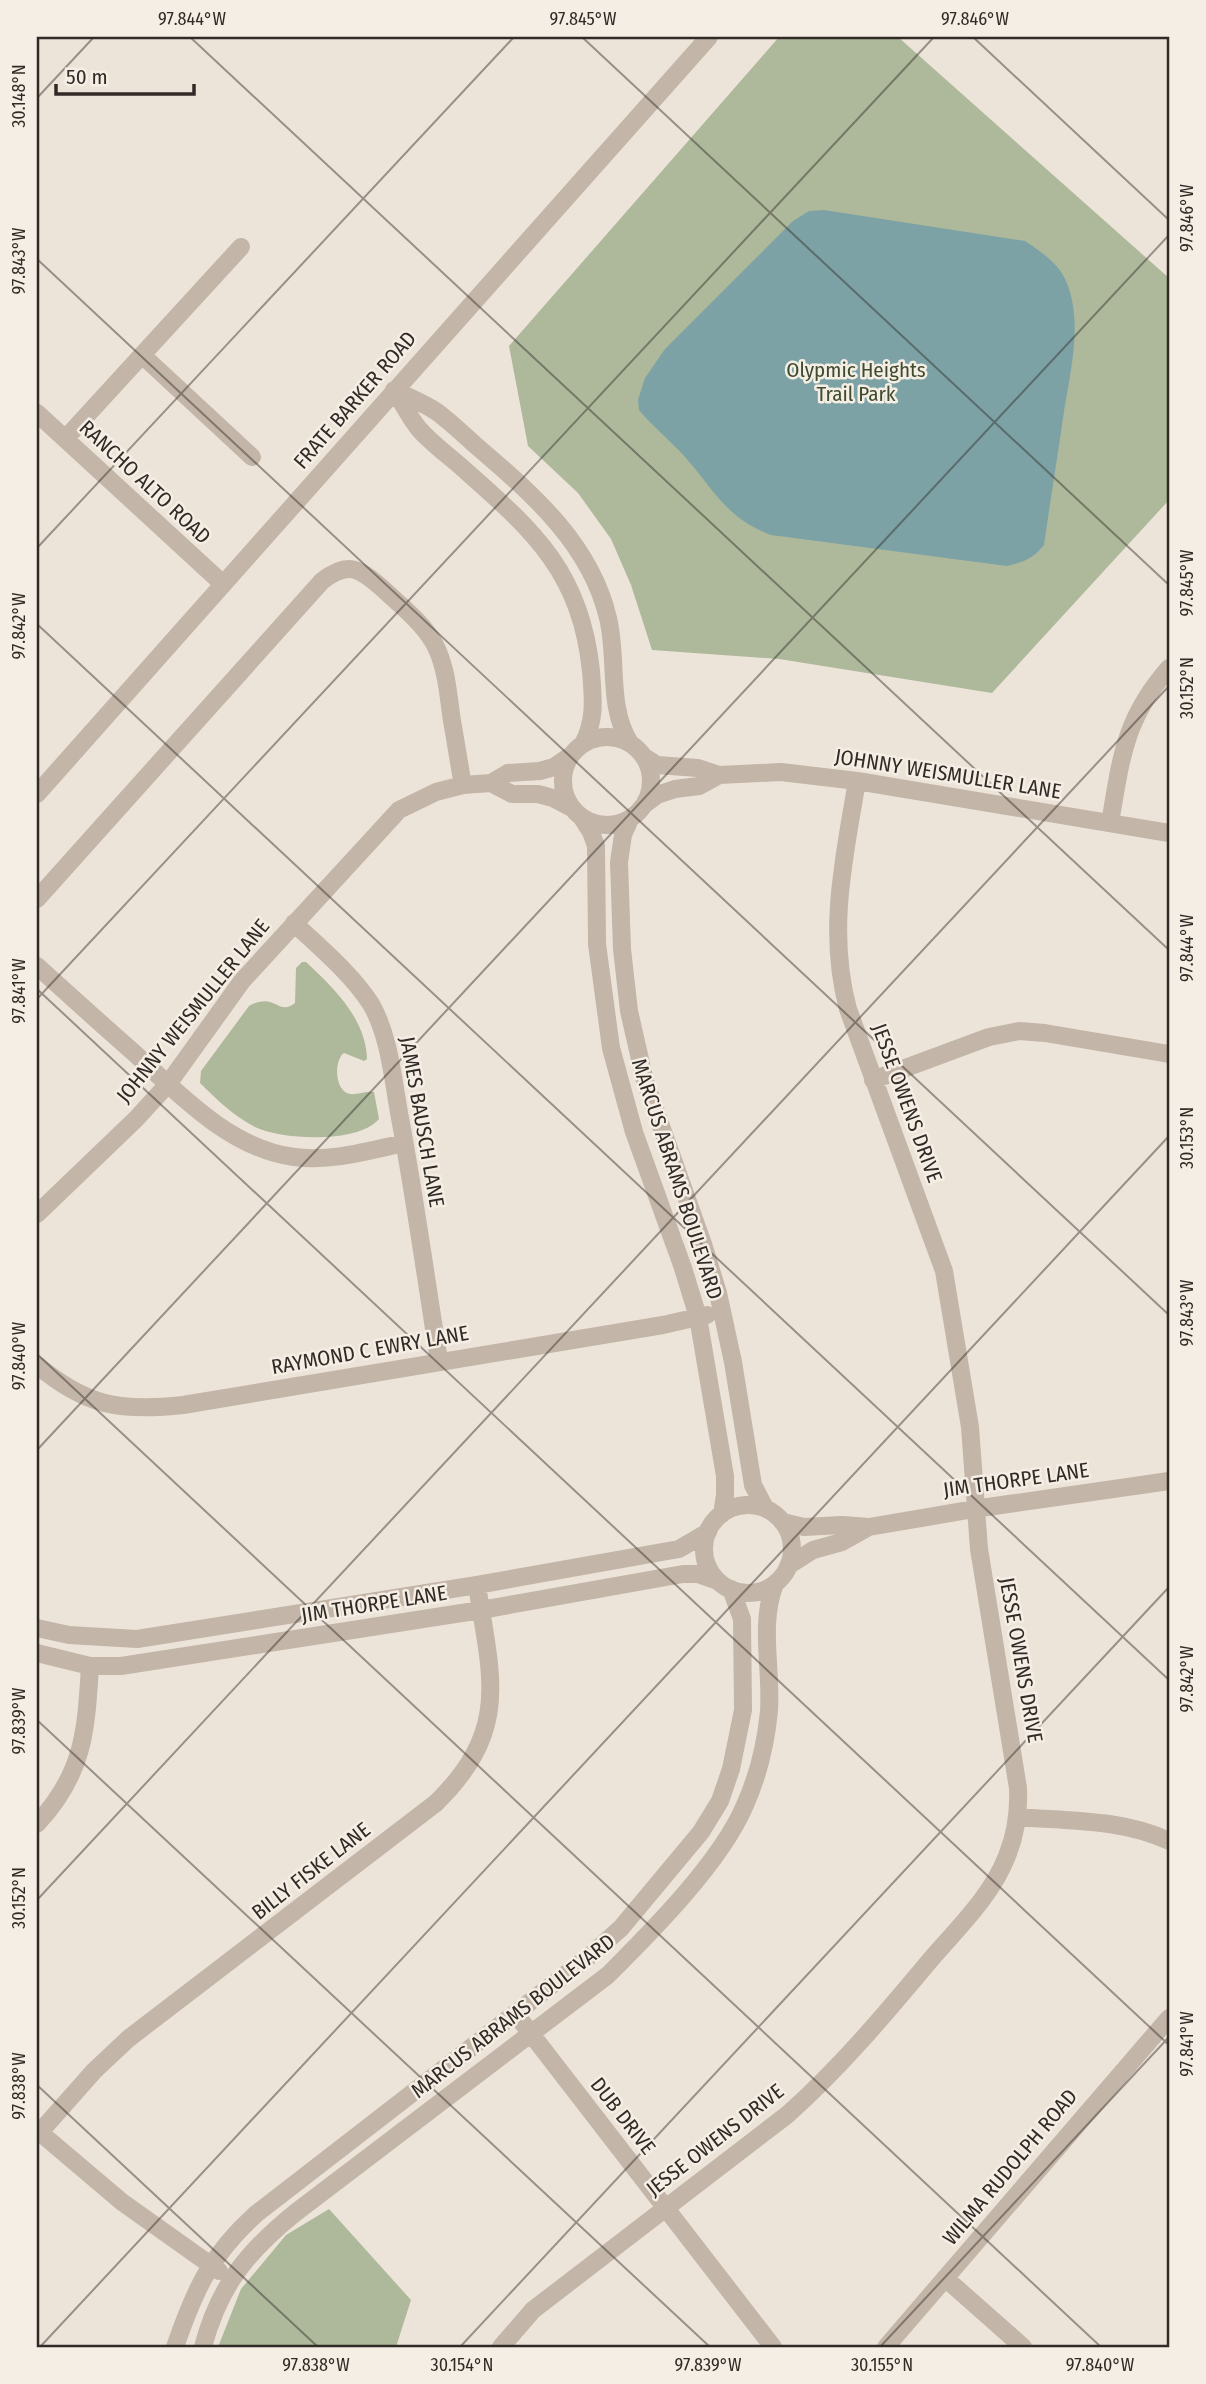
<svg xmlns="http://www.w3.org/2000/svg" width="1206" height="2384" viewBox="0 0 1206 2384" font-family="'Fira Sans Condensed',sans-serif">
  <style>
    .green { fill: #aeb99b }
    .water { fill: #7ca2a6 }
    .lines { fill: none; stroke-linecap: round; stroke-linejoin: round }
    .minor { stroke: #c3b5a7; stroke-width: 18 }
    .ticks { fill: none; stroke: #312a26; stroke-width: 2; stroke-opacity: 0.45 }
    .labels { text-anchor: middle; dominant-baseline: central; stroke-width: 5; stroke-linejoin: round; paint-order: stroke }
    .park-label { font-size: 21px; fill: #3f4b2e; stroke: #f5eee4 }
    .street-label { font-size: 21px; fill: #312a26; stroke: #f5eee4 }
    .neatline { fill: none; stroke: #312a26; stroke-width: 2.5 }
    .ticks-label { font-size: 18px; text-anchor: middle; fill: #312a26 }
  </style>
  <rect width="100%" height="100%" fill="#ede4d9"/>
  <path class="green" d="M779,37h119l271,241v222l-177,193 -213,-34 -127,-9 -21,-65 -20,-46 -33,-46 -50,-47 -19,-100z
    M302,962h4c28,26 60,57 61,97l-3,2 -20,-8c-10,7 -10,38 6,41 7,1 16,-3 24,-2l5,27c-21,25 -97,21 -124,8 -20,-10 -40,-29 -55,-44l1,-12 48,-65c27,-15 29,11 46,-3l1,-35z
    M329,2209l82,91 -15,47h-178l23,-58 45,-54z"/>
  <path class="water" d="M824,210l201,31c18,12 36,24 43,45 15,41 1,91 -5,132 -6,42 -13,85 -19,127 -11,14 -21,17 -37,21l-236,-31c-45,-17 -56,-44 -86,-78 -15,-17 -32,-30 -46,-47l-1,-10 7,-22 20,-29 128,-128 16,-10z"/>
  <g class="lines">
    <path class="minor" d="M142,355l110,102
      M394,390c14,7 30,13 43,22 15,11 30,26 44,38 55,47 110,96 127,168 10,41 -1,89 22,125
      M396,393c7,11 14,25 23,36 14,16 33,29 48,43 69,61 114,102 124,199 2,27 5,48 -8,73
      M37,413l186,171
      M65,439l176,-192
      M563 781a44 44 0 1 1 88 0a44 44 0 1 1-88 0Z
      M643,756l14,9 41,3 21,7 62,-3 76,9 312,52
      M491,783l21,11h26l15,4 17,9
      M37,794l672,-757
      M645,804l12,-9 18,-6 24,-3 20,-11
      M582,818l9,14 5,14 1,98 14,104 23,84 49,136 15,49 27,159v19l-3,19
      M630,819l-7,16 -4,27 3,87 7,62 16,70 58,163 15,49 15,69 20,123 12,23
      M1110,823c11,-64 14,-104 59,-155
      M37,899l285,-318c26,-20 37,-13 60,7 18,17 39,33 52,55 13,24 14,52 18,78 4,22 7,43 11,64
      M294,923c26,25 57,50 77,81 19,33 22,77 29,114 15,80 26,162 39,242
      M37,966c31,28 63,57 95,85 46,42 98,98 162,106 38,5 74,-6 110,-14
      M873,1080l116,-43 30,-6 26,2 124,21
      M37,1214l99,-95 32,-35 74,-103 157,-171 37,-18 27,-7 28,-2 17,-10 32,-2 14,-4 16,-11
      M37,1365c49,41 83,47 146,40l480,-80 44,-10
      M704 1549a44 44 0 1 1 88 0a44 44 0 1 1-88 0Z
      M783,1522l21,5 38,-2 27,2 105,-18 195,-28
      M788,1566l25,-16 29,-8 27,-15
      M37,1628l32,7 68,4 340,-54 202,-36 29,-17
      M37,1653l53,13h31l360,-56 202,-36h15l20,7
      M1018,1817c50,4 105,2 151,24
      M37,1824c47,-51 49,-92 53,-158
      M515,2013l258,334
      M37,2130l85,72 97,69
      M40,2132l54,-61 34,-32 308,-236c75,-74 55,-125 41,-218
      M945,2278l78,69
      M175,2347c20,-58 35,-91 81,-133l336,-260 29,-26 80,-96 19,-31 11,-32 12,-59 -1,-91 -11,-30
      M203,2347c16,-61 44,-95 92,-134l313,-238c44,-44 113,-113 137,-170 13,-29 21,-63 24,-94 3,-42 -10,-87 6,-127
      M501,2347l32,-37 254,-195c53,-47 99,-102 145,-157 27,-31 60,-63 75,-102 9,-22 12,-45 11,-68l-39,-239 -9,-122 -26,-156 -96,-262c-21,-78 -4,-150 9,-228
      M886,2347l283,-329"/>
  </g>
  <path class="ticks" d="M190,37l979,913M582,37l587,548M973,37l196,183M37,98l57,-61M37,259l1132,1056M37,548l477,-511M37,624l1132,1056M37,989l1132,1056M37,999l897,-962M37,1354l1064,993M37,1450l1132,-1215M37,1720l673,627M37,1900l1132,-1214M37,2085l281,262M40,2347l1129,-1211M460,2347l709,-760M880,2347l289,-310"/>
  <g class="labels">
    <g class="park-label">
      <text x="856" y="370">Olypmic Heights<tspan x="856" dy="24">Trail Park</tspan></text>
    </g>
    <g class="street-label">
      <text transform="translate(355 400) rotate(-49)">FRATE BARKER ROAD</text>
      <text transform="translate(145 482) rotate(43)">RANCHO ALTO ROAD</text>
      <text transform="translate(948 774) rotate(9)">JOHNNY WEISMULLER LANE</text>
      <text transform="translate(193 1011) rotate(-51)">JOHNNY WEISMULLER LANE</text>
      <text transform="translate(907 1103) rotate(70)">JESSE OWENS DRIVE</text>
      <text transform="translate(422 1122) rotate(80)">JAMES BAUSCH LANE</text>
      <text transform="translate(677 1179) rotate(72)">MARCUS ABRAMS BOULEVARD</text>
      <text transform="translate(370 1350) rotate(-10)">RAYMOND C EWRY LANE</text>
      <text transform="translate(1016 1480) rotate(-8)">JIM THORPE LANE</text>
      <text transform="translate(374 1604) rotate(-9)">JIM THORPE LANE</text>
      <text transform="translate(1021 1660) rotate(80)">JESSE OWENS DRIVE</text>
      <text transform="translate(311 1871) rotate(-38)">BILLY FISKE LANE</text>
      <text transform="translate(513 2016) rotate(-38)">MARCUS ABRAMS BOULEVARD</text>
      <text transform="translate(623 2116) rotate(52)">DUB DRIVE</text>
      <text transform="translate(715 2140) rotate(-38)">JESSE OWENS DRIVE</text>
      <text transform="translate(1010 2167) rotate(-50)">WILMA RUDOLPH ROAD</text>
    </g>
  </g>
  <rect width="1206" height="2384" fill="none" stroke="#f5eee4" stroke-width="77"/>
  <path d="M56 84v10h138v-10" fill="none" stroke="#312a26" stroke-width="3.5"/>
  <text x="66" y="84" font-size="21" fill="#312a26" stroke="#f5eee4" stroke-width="5" paint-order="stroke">50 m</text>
  <rect x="38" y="38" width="1130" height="2308" class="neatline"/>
  <g class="ticks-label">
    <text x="192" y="25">97.844°W</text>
    <text x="583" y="25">97.845°W</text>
    <text x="975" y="25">97.846°W</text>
    <text transform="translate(19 96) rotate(-90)" y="6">30.148°N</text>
    <text transform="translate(1187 218) rotate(-90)" y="6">97.846°W</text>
    <text transform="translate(19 261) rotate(-90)" y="6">97.843°W</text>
    <text transform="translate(1187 583) rotate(-90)" y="6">97.845°W</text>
    <text transform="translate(19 626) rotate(-90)" y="6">97.842°W</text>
    <text transform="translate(1187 688) rotate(-90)" y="6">30.152°N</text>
    <text transform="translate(1187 948) rotate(-90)" y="6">97.844°W</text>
    <text transform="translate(19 991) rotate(-90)" y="6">97.841°W</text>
    <text transform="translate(1187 1138) rotate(-90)" y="6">30.153°N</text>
    <text transform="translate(1187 1313) rotate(-90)" y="6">97.843°W</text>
    <text transform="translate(19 1356) rotate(-90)" y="6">97.840°W</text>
    <text transform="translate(1187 1679) rotate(-90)" y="6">97.842°W</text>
    <text transform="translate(19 1721) rotate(-90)" y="6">97.839°W</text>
    <text transform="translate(19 1898) rotate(-90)" y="6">30.152°N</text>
    <text transform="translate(1187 2044) rotate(-90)" y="6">97.841°W</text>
    <text transform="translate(19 2086) rotate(-90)" y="6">97.838°W</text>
    <text x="316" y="2371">97.838°W</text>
    <text x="462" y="2371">30.154°N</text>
    <text x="708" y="2371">97.839°W</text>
    <text x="882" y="2371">30.155°N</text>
    <text x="1100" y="2371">97.840°W</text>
  </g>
</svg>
